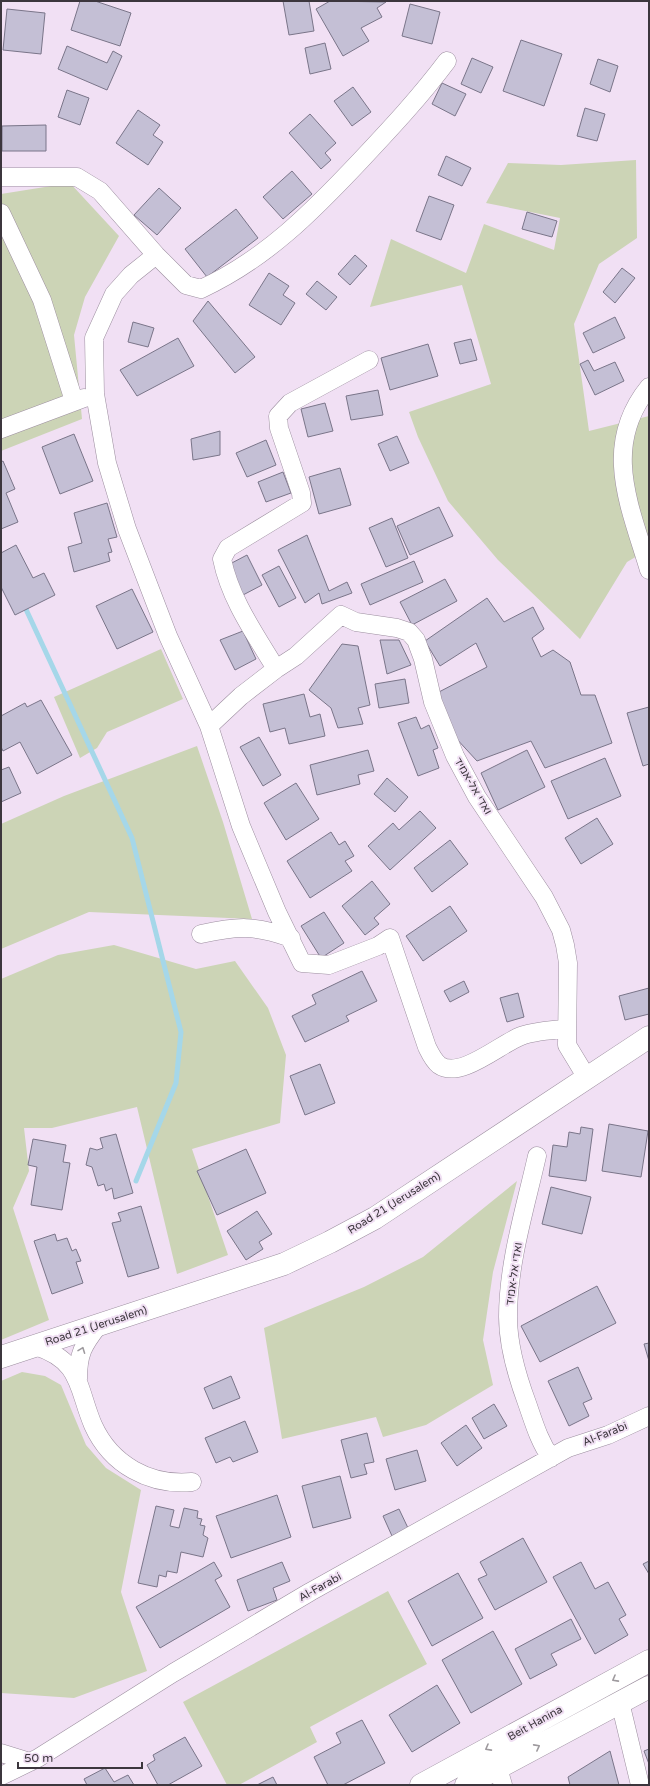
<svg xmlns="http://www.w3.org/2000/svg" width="650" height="1786" viewBox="0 0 650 1786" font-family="'Varela Round',Heebo,sans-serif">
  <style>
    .green { fill: #ccd4b6 }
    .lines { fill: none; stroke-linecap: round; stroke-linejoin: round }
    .stream { stroke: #a5d7e9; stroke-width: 5 }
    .building { fill: #c4bfd5; stroke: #7a7589 }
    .minor-casing { stroke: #9c8e9f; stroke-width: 19 }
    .tertiary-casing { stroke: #9c8e9f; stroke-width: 23 }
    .secondary-casing { stroke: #9c8e9f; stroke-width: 23 }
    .minor { stroke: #fff; stroke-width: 18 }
    .tertiary { stroke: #fff; stroke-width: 22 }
    .secondary { stroke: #fff; stroke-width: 22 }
    .oneway { stroke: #9e9a9e }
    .labels { text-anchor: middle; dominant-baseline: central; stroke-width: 4; stroke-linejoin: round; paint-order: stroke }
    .street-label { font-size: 11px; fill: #3c363d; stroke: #f1e0f4 }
  </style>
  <rect width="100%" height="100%" fill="#f1e0f4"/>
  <path class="green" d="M636,160l1,78 -38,26 -25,60 15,107 60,-15v133l-22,13 -47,77 -82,-79 -50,-59 -30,-64 -9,-25 82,-28 -29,-99 -92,22 21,-68 75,34 18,-49 70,26 6,-32 -74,-15 22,-40 53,2z
    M70,183l49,53 -34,61 -11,38 8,84 -81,32v-257z
    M161,649l22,50 -76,33 -10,16 -17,10 -26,-61z
    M197,746l26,76 29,97 -163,-7 -88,37v-125l63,-28z
    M114,945l82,24 39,-8 33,47 18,47 -6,68 -88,26 36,106 -51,19 -40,-167 -85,21h-28l5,43 -16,37 36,112 -48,20v-361l57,-24z
    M517,1181l-24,91 -10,68 10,45 -67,40 -43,12 -7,-20 -94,22 -18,-111 100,-41 59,-30z
    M22,1372l23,4 16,9 25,60 20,23 35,22 -20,102 26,79 -73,27 -73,-5v-312z
    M388,1591l39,73 -117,63 7,15 -78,43h-12l-44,-83z"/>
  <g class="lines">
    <path class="stream" d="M24,605l108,233 49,194 -5,51 -40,98"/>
  </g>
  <path class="building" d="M80,1h15l36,12 -11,33 -49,-16z
    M283,1h26l5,30 -25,4z
    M330,1l56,1 -9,6 5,9 -21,11 8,13 -26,15 -27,-47z
    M410,4l30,8 -8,32 -30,-8z
    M7,9l38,4 -4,41 -38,-4z
    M521,40l41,14 -18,52 -41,-15z
    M325,43l6,26 -21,5 -5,-26z
    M67,46l40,17 6,-12 9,5 -15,34 -49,-21z
    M472,58l21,9 -12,26 -20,-9z
    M598,59l20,7 -8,26 -20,-8z
    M442,83l24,11 -11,22 -23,-12z
    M353,87l18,25 -19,14 -18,-25z
    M67,90l22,8 -9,27 -22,-8z
    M585,108l20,6 -8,27 -20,-5z
    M138,110l22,15 -7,10 10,7 -15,23 -32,-22z
    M310,114l26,29 -11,10 6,7 -10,9 -32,-36z
    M46,125v26h-44v-25z
    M446,156l25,12 -9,18 -24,-11z
    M292,171l20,23 -29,25 -20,-22z
    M159,188l22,20 -24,27 -23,-20z
    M429,196l25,9 -13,35 -25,-9z
    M236,209l22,29 -51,39 -22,-28z
    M527,212l30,9 -5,16 -30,-8z
    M355,255l12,11 -17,19 -12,-11z
    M622,268l13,10 -20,25 -12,-11z
    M269,273l20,13 -6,9 12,8 -14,22 -32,-20z
    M317,281l20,16 -11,13 -20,-16z
    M208,301l47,56 -20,16 -42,-52z
    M615,317l10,21 -32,15 -10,-20z
    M133,322l21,6 -6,19 -20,-5z
    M178,338l16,28 -57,30 -17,-26z
    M471,339l6,21 -17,4 -6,-21z
    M428,344l10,32 -48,14 -9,-32z
    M588,360l6,11 21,-9 9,19 -29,14 -15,-31z
    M378,390l5,25 -32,5 -5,-24z
    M325,403l8,28 -25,6 -7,-28z
    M220,431v24l-27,5 -2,-21z
    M74,434l19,47 -33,13 -18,-47z
    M397,436l12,27 -19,8 -12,-27z
    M266,440l10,25 -29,12 -11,-24z
    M3,461l12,28 -9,4 12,29 -17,7v-67z
    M340,468l11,37 -32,9 -10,-37z
    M283,472l8,21 -25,9 -8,-20z
    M107,503l10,34 -9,2 4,13 -4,1 2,8 -36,11 -6,-25 14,-4 -8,-30z
    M439,507l14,29 -43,19 -13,-29z
    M392,518l16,40 -22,9 -17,-39z
    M307,535l22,56 18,-9 5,11 -30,11 -3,-11 -14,10 -27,-53z
    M16,545l17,33 11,-5 11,22 -40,20 -14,-28v-34z
    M247,555l15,30 -19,10 -15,-30z
    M414,561l9,21 -53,23 -9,-21z
    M279,566l17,32 -17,9 -17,-32z
    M445,579l12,22 -45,24 -12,-23z
    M132,589l21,43 -36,17 -21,-43z
    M487,598l17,24 29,-15 11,22 -12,9 9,19 12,-7 17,12 11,33h14l17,48 -67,25 -14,-27 -54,20 -23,-25 -17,-43 50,-26 -11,-24 -36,23 -15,-25z
    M243,631l13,28 -21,11 -15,-30z
    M380,640h19l12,25 -24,9z
    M342,644l16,2 12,59 -12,3 5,16 -25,4 -7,-20 -22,-18z
    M405,679l4,24 -30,5 -4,-24z
    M304,694l6,23 10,-3 5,22 -36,8 -4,-16 -15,4 -7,-28z
    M41,700l31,55 -35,19 -17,-32 -17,9 -2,-4v-31l24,-13 2,4z
    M649,707v57l-6,2 -16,-53z
    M416,717l5,12 8,-4 9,23 -5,2 6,18 -21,8 -20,-53z
    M259,737l22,38 -18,11 -23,-39z
    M368,750l6,21 -16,4 2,9 -43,11 -7,-30z
    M527,750l18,37 -47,23 -17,-37z
    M605,758l16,38 -53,23 -17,-38z
    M9,767l12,26 -20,9v-32z
    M387,778l21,19 -13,15 -21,-18z
    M296,783l23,36 -33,21 -22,-37z
    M420,811l16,17 -46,42 -22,-24 25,-23 6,7z
    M597,818l16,26 -32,20 -16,-26z
    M331,832l8,13 6,-4 9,15 -9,5 7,10 -42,27 -23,-37z
    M450,840l18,24 -36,28 -18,-24z
    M372,881l18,23 -16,14 5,6 -14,11 -23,-29z
    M450,906l17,25 -44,30 -17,-25z
    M324,912l20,31 -23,15 -20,-32z
    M362,971l15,30 -31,15 3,5 -44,21 -13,-26 24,-12 -4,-9z
    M464,981l5,11 -19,10 -6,-11z
    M649,988v26l-24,6 -6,-24z
    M518,993l6,24 -17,5 -7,-24z
    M320,1064l15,39 -30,12 -15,-39z
    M609,1124l39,7 -7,46 -39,-6z
    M581,1127l12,2 -7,52 -37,-5 4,-31 14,2 2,-15 11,2z
    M116,1134l17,59 -19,6 -2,-11 -6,3 -2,-7 -6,2 -6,-19 -6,-2 4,-17 7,2 6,-2 -3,-10z
    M33,1139l33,6 -3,17 7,1 -8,47 -31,-5 6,-38 -9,-2z
    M246,1149l20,44 -49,22 -20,-44z
    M551,1187l40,10 -9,37 -40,-10z
    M141,1206l18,62 -31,9 -16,-54 9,-2 -3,-8z
    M257,1211l15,23 -13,8 4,7 -17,11 -19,-29z
    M55,1234l2,7 10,-3 5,13 4,-2 5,12 -5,1 7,21 -31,11 -18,-53z
    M597,1286l19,37 -76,39 -19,-36z
    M649,1343v18l-5,-17z
    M578,1367l14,32 -9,4 6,13 -20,10 -21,-45z
    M231,1376l9,22 -27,11 -9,-21z
    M494,1404l13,22 -23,13 -12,-21z
    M245,1421l13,31 -25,10 -3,-5 -14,6 -11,-25z
    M466,1425l16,23 -25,18 -16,-23z
    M367,1433l7,29 -10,2 3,10 -16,4 -10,-38z
    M417,1450l9,31 -31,9 -9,-31z
    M340,1476l11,42 -38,10 -11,-42z
    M277,1495l14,42 -60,21 -15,-42z
    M156,1506l18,4 -4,16 9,2 5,-20 14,3 -1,7 5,1 -2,6 5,1 -2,9 5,3 -5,19 -22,-5 -4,21 -10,-2 -1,6 -7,-2 -2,12 -19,-4z
    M399,1509l9,19 -16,8 -9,-20z
    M523,1538l24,44 -52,28 -17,-31 9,-4 -7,-13z
    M649,1561v13l-6,-10z
    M214,1562l8,14 -7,4 15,27 -70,41 -24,-41z
    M282,1562l8,19 -17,7 4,12 -29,11 -11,-31z
    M581,1562l14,27 13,-7 18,33 -7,4 9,16 -33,19 -42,-77z
    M458,1573l25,45 -51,28 -24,-45z
    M571,1619l10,20 -30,15 6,11 -27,14 -15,-30z
    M493,1631l29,53 -51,29 -29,-53z
    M437,1685l23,38 -48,29 -23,-37z
    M362,1720l23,43 -42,22h-15l-14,-28 27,-14 -5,-10z
    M185,1737l17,29 -34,19h-10l-11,-20 8,-5 -2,-5z
    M649,1749v15l-5,-13z
    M610,1751l9,34h-49l-2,-8z
    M105,1768l9,14 14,-7 6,10h-47l-3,-6z
    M273,1777l4,8h-20z"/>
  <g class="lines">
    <g class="minor-casing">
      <path id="minor" d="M1,177h76l23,14 56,64 30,30 15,4c65,-30 112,-78 160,-129 30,-32 59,-63 86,-99
        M1,213l41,87 32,101
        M156,255l-25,20 -17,19 -20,44 1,56 12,69 20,66 41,107 41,90 32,100 36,86 25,51 27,2 49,-19 12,-8 37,109c3,6 6,13 12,18 21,15 61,-21 82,-29 14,-5 30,-6 45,-7
        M649,387c-48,59 -19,119 0,183
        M1,429l83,-31
        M276,669l20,-13 45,-41 15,7 41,6 12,4 7,8 7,19 10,43 22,54 22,41 67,100 17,33 4,15 3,18 -1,82 20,33
        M209,726l32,-30 35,-27c-21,-35 -46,-70 -54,-110l6,-11 74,-45 -1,-10 -22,-65 -1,-12 12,-13 79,-43
        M201,934c37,-8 53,-9 90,4
        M537,1156c-12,53 -29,107 -29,161 0,29 9,59 19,86 7,20 12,38 24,55
        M35,1346c47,15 42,41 58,79 18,40 57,61 99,57
        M78,1379c0,-25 5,-34 20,-53
        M620,1702l20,83
        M1,1753l29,9
        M498,1768l5,17
        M1,1776l37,-18 135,-85 137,-81 258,-144 40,-13 41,-19"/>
    </g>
    <g class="tertiary-casing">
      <path id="tertiary" d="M421,1785l228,-124
        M466,1785l183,-98"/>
    </g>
    <g class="secondary-casing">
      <path id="secondary" d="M1,1357l283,-93 46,-22 45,-24 274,-181"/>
    </g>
    <use href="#minor" class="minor"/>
    <use href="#tertiary" class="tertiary"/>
    <use href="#secondary" class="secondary"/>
  </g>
  <defs><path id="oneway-chevron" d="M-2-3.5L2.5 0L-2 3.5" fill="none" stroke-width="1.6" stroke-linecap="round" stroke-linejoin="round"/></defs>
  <g class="oneway">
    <use href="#oneway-chevron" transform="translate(82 1350) rotate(-69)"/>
    <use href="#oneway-chevron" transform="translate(615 1679) rotate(151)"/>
    <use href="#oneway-chevron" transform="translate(537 1747) rotate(-28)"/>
    <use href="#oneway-chevron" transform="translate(488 1748) rotate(151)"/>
  </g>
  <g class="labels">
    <g class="street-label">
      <text transform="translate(473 786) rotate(60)">ואדי אל-אמיד</text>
      <text transform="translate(394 1203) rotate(-32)">Road 21 (Jerusalem)</text>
      <text transform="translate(514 1274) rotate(-82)">ואדי אל-אמיד</text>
      <text transform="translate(96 1326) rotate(-18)">Road 21 (Jerusalem)</text>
      <text transform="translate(605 1434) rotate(-22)">Al-Farabi</text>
      <text transform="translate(320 1587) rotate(-29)">Al-Farabi</text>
      <text transform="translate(535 1723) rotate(-29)">Beit Hanina</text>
    </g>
  </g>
  <rect width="650" height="1786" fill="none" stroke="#3c363d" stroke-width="4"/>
  <path d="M18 1762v6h124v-6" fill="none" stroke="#3c363d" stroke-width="2"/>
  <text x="24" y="1762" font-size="12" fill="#3c363d" stroke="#f1e0f4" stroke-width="3" paint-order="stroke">50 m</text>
</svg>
